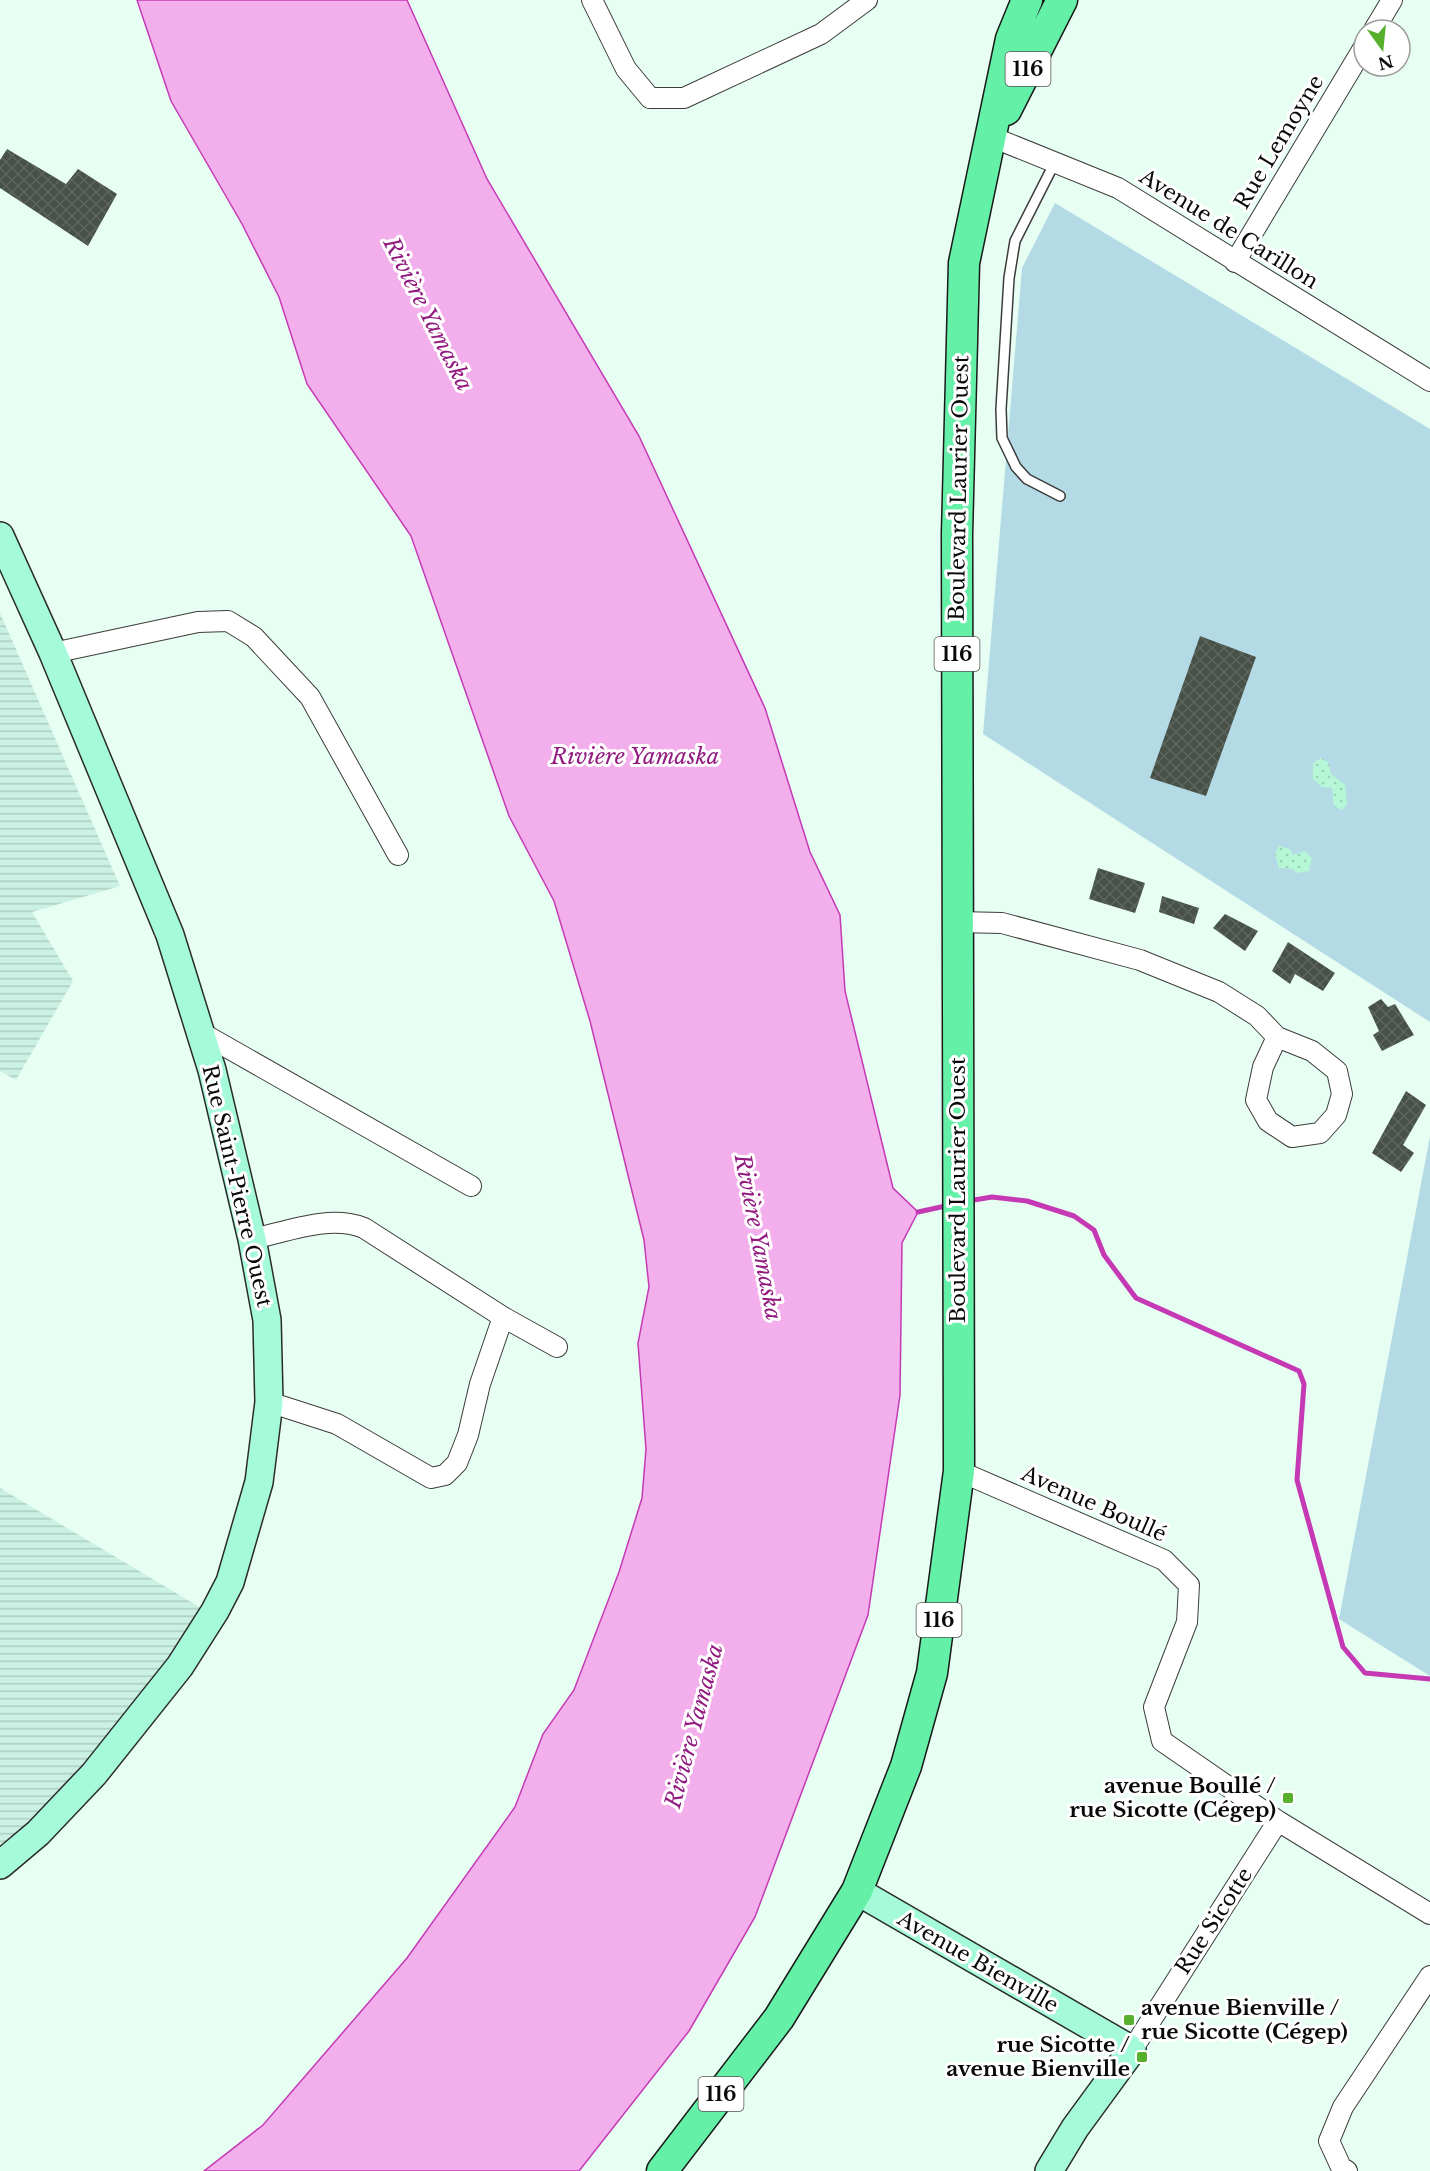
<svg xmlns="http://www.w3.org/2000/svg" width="1430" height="2171" viewBox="0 0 1430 2171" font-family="'Libre Baskerville',serif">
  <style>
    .farmland { fill: url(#farmland-rules) }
    .grass { fill: #b4dbe5 }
    .sand { fill: url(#sand-dots) }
    .water { fill: #f2afeb; stroke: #c53ab4; stroke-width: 1.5 }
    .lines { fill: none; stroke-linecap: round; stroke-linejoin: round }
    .stream { stroke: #c53ab4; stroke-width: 5 }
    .building { fill: url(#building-cross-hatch) }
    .lane-casing { stroke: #3c3c3c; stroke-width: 12 }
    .street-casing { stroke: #3c3c3c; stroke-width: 22 }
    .secondary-casing { stroke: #2b2b2b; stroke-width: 30 }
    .primary-casing { stroke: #1a1a1a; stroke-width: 33 }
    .lane { stroke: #fff; stroke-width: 9 }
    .street { stroke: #fff; stroke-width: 20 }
    .secondary { stroke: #a5fad9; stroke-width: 27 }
    .primary { stroke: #64f1a7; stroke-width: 30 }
    .poi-dot { fill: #56b02b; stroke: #fff; stroke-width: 2 }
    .labels { text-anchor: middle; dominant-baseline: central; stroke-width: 6; stroke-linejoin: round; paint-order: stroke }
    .shield { fill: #fff; stroke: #535353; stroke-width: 1.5 }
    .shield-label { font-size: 20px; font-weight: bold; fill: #090909 }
    .street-label { font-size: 21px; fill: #090909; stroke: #fff }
    .poi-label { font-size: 21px; font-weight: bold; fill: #090909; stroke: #fff; text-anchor: end }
    .water-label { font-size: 22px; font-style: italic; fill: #921b80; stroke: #fff }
  </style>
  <defs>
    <pattern id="farmland-rules" width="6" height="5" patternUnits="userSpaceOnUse" patternTransform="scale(1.5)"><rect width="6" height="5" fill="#caf1e3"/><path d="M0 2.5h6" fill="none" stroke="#accdc1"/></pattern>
    <pattern id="sand-dots" width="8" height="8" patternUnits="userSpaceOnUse" patternTransform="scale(1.5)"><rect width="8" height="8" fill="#b6f7d7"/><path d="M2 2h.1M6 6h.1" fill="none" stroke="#9bd2b7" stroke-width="1.8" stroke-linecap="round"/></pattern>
    <pattern id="building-cross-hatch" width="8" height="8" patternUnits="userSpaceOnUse" patternTransform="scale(1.5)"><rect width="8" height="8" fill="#475148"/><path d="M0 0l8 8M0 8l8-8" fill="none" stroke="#5d655e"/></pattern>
  </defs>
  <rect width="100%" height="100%" fill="#e7fef3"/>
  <path class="farmland" d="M0,613l120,273 -88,26 41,69 -57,99 -16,-9z
    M0,1488l201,120 -56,90 -122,138 -23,20z"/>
  <path class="grass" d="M1055,203l375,226v593l-447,-288 39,-466z
    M1430,1136v540l-91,-57z"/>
  <path class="sand" d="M1321,758l7,4 3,12 14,11 2,19 -5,6 -8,-4 -2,-18 -10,-1 -9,-8v-16z
    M1279,846l11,3 3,6 12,-4 7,7 -3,13 -12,2 -4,-4 -14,-1 -4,-14z"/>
  <path class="water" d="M137,0h270l80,179 152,257 126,272 45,144 30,63 5,76 48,197 25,24 -16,31 -2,152 -32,220 -113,302 -66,114 -110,140h-375l59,-46 144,-167 108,-151 28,-73 31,-44 45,-118 23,-74 4,-49 -8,-106 11,-56 -5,-47 -54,-219 -36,-120 -45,-85 -98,-280 -104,-152 -28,-87 -37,-73 -71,-123z"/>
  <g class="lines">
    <path class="stream" d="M968,1201l24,-4 35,4 47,15 20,14 10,25 32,43 163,73 5,13 -7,96 46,167 22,26 65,6
      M918,1212l32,-7"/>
  </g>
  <path class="building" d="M7,149l59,35 12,-15 39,25 -29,52 -88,-58v-28z
    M1200,636l56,21 -50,139 -56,-18z
    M1098,868l47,15 -10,30 -46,-14z
    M1162,896l37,12 -5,16 -35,-12z
    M1225,914l33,17 -13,20 -32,-23z
    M1288,942l47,31 -12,18 -28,-17 -5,10 -18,-13z
    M1381,999l7,8 7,-3 19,31 -32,16 -9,-16 6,-4 -11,-24z
    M1406,1091l20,14 -23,40 11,8 -13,19 -29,-19z"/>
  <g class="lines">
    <g class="lane-casing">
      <path id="lane" d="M1055,162l-40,79 -6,37 -8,131 1,29 14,29 11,12 33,17"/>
    </g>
    <g class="street-casing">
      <path id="street" d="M592,0l34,69 24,29h34l137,-64 46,-34
        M1374,30l18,-30
        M992,137l126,51 312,193
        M1235,262l129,-215
        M53,653l145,-31 30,-1 26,16 56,60 88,158
        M957,922l45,1 138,37 79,32 38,24 20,21 35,14 25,20 5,23 -6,21 -16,18 -28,4 -24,-16 -12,-21 7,-33 14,-30
        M200,1032l271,154
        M252,1239c35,-7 77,-25 112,-11l139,89 54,30
        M269,1402l68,22 94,54 14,-3 12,-12 11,-28 12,-51 23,-67
        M959,1471l205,89 25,25 -2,37 -33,85 8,34 116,80 152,93
        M1132,2050l146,-229
        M1347,2171l-6,-4 -12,-26 14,-34 87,-131"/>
    </g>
    <g class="secondary-casing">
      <path id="secondary" d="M0,536l53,117 117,282 42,135 40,169 15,81 2,82 -10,80 -29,100 -15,29 -35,55 -86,108 -56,59 -38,32
        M857,1891l275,159 -57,78 -26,43"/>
    </g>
    <g class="primary-casing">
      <path id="primary" d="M1006,110l56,-110
        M662,2171l117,-153 78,-127 49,-125 26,-93 27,-202 -2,-937 7,-271 47,-224 16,-39"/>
    </g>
    <use href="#lane" class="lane"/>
    <use href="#street" class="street"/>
    <use href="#secondary" class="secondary"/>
    <use href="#primary" class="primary"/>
  </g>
  <g class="poi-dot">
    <rect x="1282" y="1792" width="12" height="12" rx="3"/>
    <rect x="1123" y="2014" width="12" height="12" rx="3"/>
    <rect x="1136" y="2051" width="12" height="12" rx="3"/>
  </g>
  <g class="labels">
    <g class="shield">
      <rect x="1005.5" y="52" width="45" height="34" rx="4.5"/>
      <rect x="934.5" y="637" width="45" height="34" rx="4.5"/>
      <rect x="916.5" y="1603" width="45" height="34" rx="4.5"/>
      <rect x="698.5" y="2077" width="45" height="34" rx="4.5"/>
    </g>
    <g class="shield-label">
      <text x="1028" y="69">116</text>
      <text x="957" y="654">116</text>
      <text x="939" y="1620">116</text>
      <text x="721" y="2094">116</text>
    </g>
    <g class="street-label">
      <text transform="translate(1279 142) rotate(-59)">Rue Lemoyne</text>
      <text transform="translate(1229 229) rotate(32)">Avenue de Carillon</text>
      <text transform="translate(959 488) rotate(-89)">Boulevard Laurier Ouest</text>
      <text transform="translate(237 1186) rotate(77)">Rue Saint-Pierre Ouest</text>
      <text transform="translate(958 1190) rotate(-90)">Boulevard Laurier Ouest</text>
      <text transform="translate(1094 1504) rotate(24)">Avenue Boullé</text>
      <text transform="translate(1214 1921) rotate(-57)">Rue Sicotte</text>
      <text transform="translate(978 1962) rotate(30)">Avenue Bienville</text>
    </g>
    <g class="poi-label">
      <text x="1276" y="1786">avenue Boullé /<tspan x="1276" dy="24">rue Sicotte (Cégep)</tspan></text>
      <text x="1141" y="2008" text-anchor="start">avenue Bienville /<tspan x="1141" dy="24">rue Sicotte (Cégep)</tspan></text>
      <text x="1130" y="2045">rue Sicotte /<tspan x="1130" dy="24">avenue Bienville</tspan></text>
    </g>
    <g class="water-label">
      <text transform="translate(428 314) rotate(63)">Rivière Yamaska</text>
      <text x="635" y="756">Rivière Yamaska</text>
      <text transform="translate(758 1237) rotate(79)">Rivière Yamaska</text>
      <text transform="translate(694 1726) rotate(-75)">Rivière Yamaska</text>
    </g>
  </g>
  <g transform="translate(1382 48) rotate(165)"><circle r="28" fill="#ffffff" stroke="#9d9d9d" stroke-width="1.5"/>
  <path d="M0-4.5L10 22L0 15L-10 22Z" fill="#56b02b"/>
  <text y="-9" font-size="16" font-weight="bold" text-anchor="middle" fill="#090909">N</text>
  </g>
</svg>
